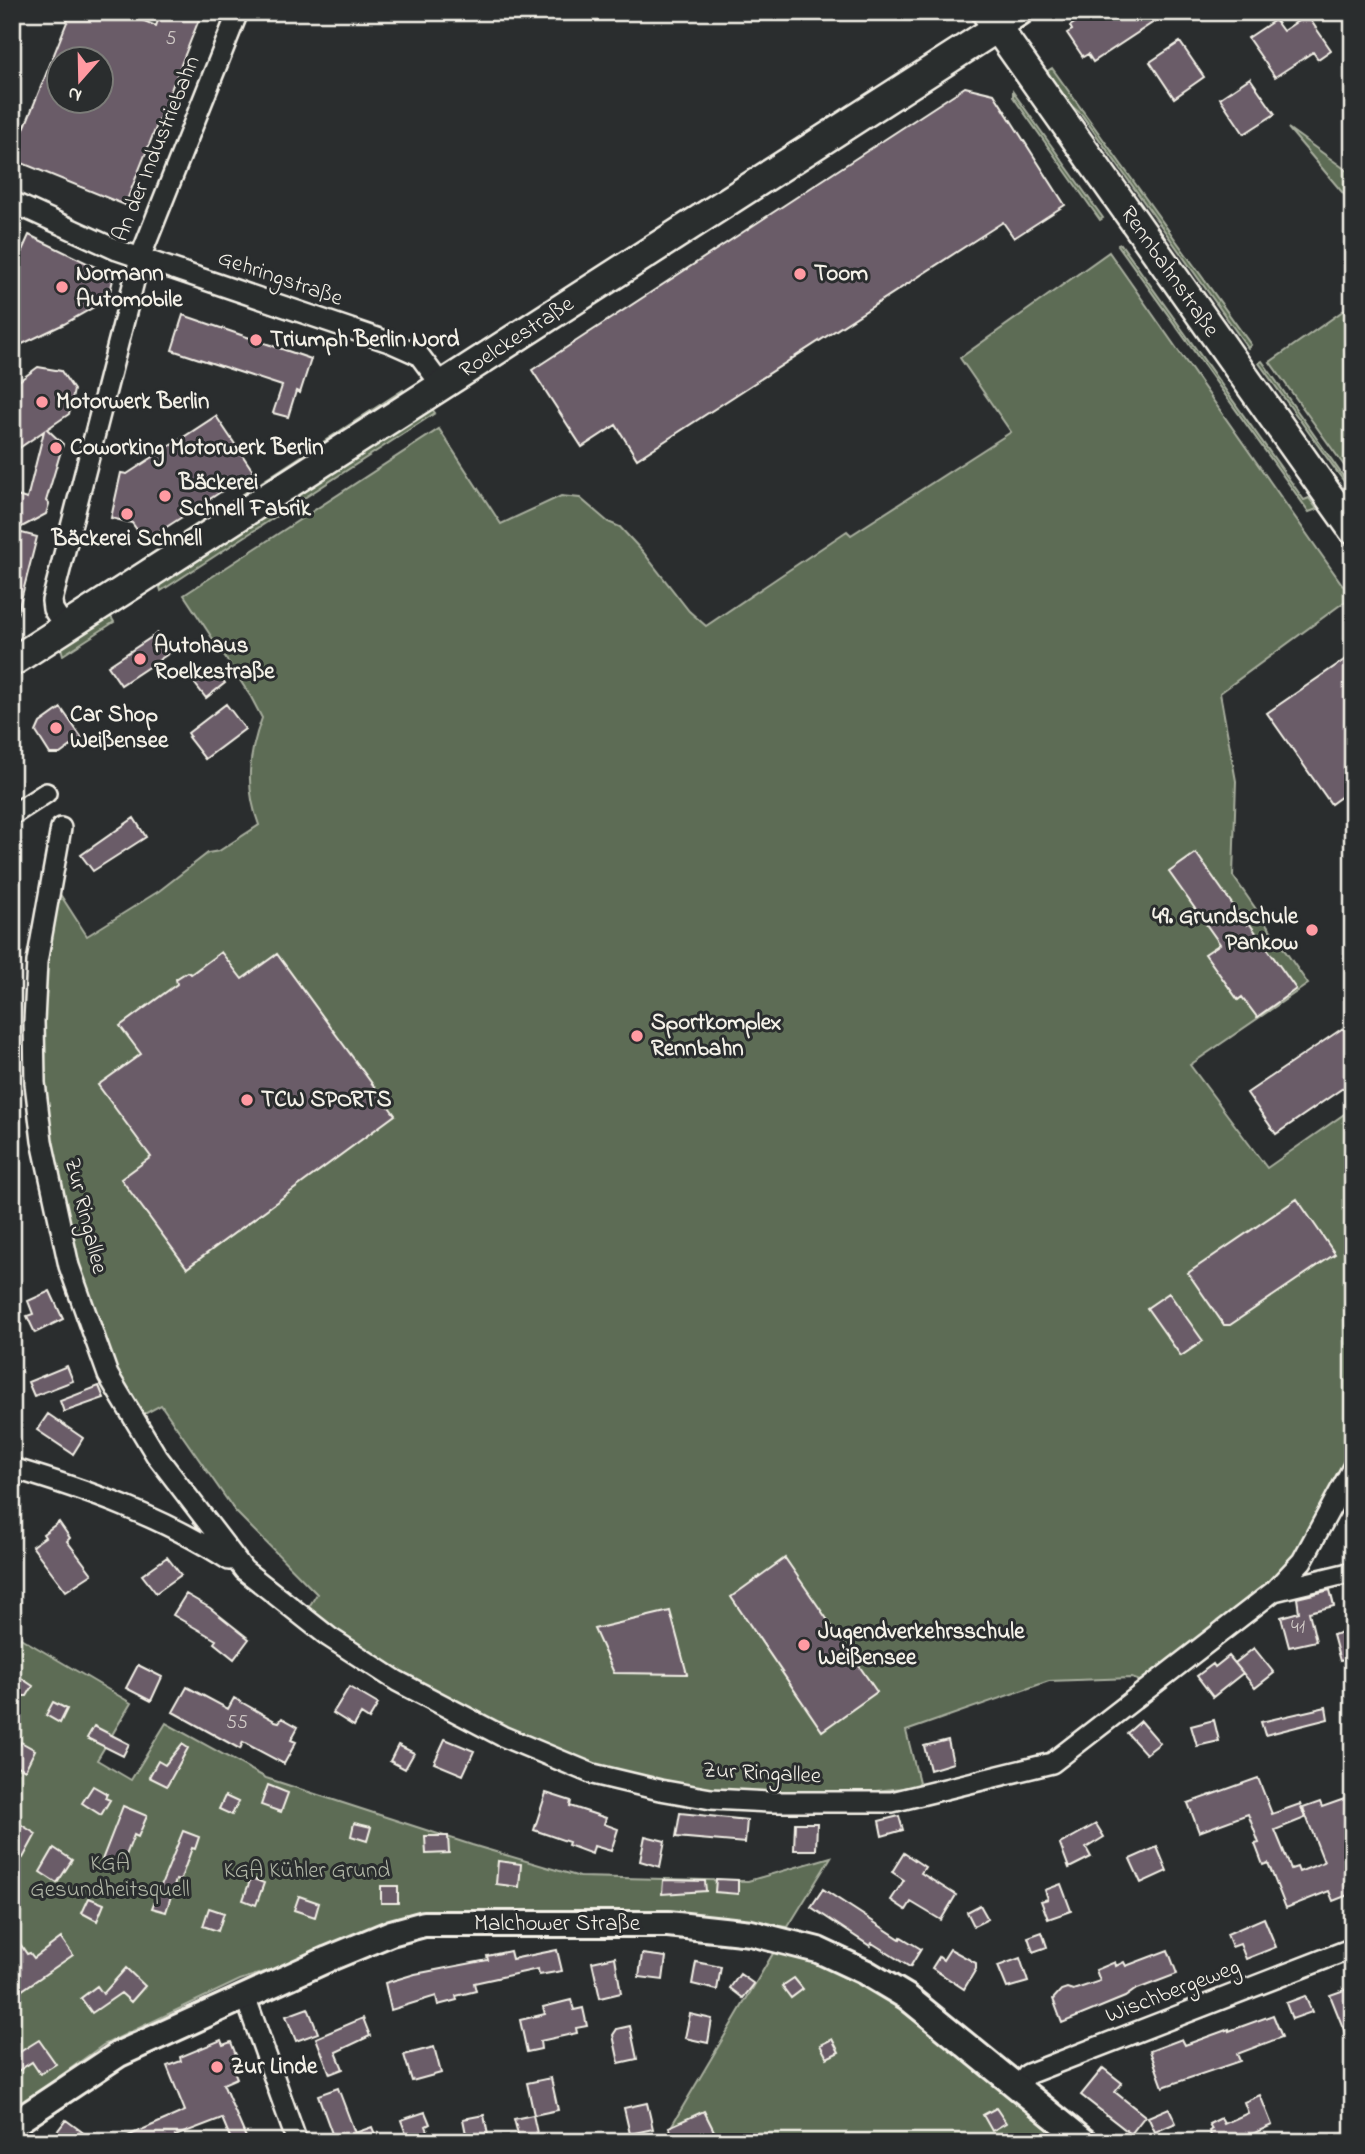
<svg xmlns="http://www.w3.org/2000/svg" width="1365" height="2154" viewBox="0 0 1365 2154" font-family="'Indie Flower',sans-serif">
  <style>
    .green { fill: #5d6c55; stroke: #a8ae9e; stroke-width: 2 }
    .building { fill: #6a5b67; stroke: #f4f1e8; stroke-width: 2; fill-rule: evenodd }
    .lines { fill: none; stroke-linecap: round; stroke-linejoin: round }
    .minor-casing { stroke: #f4f1e8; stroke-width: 24 }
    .tertiary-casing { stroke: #f4f1e8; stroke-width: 30 }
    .secondary-casing { stroke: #f4f1e8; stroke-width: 33 }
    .minor { stroke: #2a2d2e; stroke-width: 19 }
    .tertiary { stroke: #2a2d2e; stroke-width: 24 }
    .secondary { stroke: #2a2d2e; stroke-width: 28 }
    .poi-dot { fill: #ff9aa2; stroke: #2a2d2e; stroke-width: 2.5 }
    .labels { text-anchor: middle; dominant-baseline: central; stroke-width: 6; stroke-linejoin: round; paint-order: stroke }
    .number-label { font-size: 19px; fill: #d2ccc8 }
    .street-label { font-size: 23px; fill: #f4f1e8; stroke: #2a2d2e }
    .poi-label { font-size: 23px; font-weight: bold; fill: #f4f1e8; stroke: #2a2d2e; text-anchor: start }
    .park-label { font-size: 23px; fill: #b0b5a6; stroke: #2a2d2e }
  </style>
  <rect width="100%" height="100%" fill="#2a2d2e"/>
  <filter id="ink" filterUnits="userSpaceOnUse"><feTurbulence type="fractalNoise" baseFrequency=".0143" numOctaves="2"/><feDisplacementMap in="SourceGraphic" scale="14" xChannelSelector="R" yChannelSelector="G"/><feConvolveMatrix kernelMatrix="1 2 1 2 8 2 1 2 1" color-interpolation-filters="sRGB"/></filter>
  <g filter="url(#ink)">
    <path class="green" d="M1052,68l199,277 -3,3 -166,-233 -16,-14 -20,-29z
      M1013,92l90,126 -3,2 -87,-123z
      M1288,128l65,47v30z
      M1121,244l183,256 5,-2 8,11 -8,3 -191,-267z
      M1109,252l242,345 -131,96 16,88 -3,95 75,108 -118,81 77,103 86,-60v349l-11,26 -45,74 -28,30 -124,96 -13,-5 -83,3 -143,50 14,55 -80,9 -58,3 -88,-9 -104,-24 -135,-57 -150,-95 12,-19 -82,-83 -74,-106 -22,12 -21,-36 -34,-93 -25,-105 -9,-53 -7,-79 2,-91 11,-72 31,48 72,-45 49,-38 11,-2 40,-26c-14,-37 -11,-70 3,-107l-11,-21 -67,-102 255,-166 62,95 60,-28 19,2 28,24 12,5 23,25 46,59 17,15 141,-95 4,4 160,-103 -51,-74z
      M1353,304v174l-83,-116z
      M1262,361l88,125 -2,1 -89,-124z
      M403,390l2,4 -262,169 -1,-3z
      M432,409l3,4 -274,178 -3,-11 212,-137 28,-13z
      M108,612l6,10 -51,33 -3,-11z
      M12,1633l119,70 -34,57 34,20 35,-57 100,55 206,67 108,32 168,4 83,-24 -43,70 -52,-7 -334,1 -56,16 -64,29 -42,14 -137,65 -91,66z
      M778,1945l36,12 92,48 162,137h-406z"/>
    <path class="building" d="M71,12h52l33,14 5,-14h41l-77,193 -113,-46zM60,60h42v42h-42z
      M1091,12h78l-76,50 -5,-8 -5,3 -16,-24 5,-3 -2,-4z
      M1307,15l24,35 -13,9 -5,-7 -38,25 -27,-39 27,-18 8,11z
      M1180,42l24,35 -30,21 -24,-36z
      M1250,78l25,36 -31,20 -24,-36z
      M965,87l29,7 71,111 -51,33 -11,-16 -366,237 -21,-34 -34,22 -50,-77z
      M29,235l85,41 -6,23 -44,25 -52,25v-76z
      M183,315l128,44 -11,34 -4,-2 -8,26 -15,-4 9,-27 -110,-36z
      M38,367l23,4 13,19 -5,24 -22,15 16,15 -17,57 3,3 -3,10 -32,17 23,6 -20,78 -5,-1v-100l5,-18 10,3 17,-68 -32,22v-67z
      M216,416l37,55 -108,70 -13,-18 -21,-5 10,-45 6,1z
      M158,633l13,19 -50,33 -13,-19z
      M1353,654v134l-22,16 -64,-91z
      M214,669l11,14 -19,15 -11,-14z
      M226,704l19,25 -40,30 -17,-22 2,-1 -2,-3z
      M61,708l21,30 -22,16h-10l-14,-22 4,-9z
      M134,818l12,19 -53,34 -12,-16z
      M1196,853l51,72 2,-2 47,66 -39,28 -15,-20 -4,3 -33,-46 15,-10 -51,-72z
      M221,952l21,27 35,-25 118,161 -208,153 -66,-89 30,-22 -53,-72 43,-31 -21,-28 57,-42 -1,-5 11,-7 4,2z
      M1343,1028l10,14v39l-77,53 -29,-41z
      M1297,1199l38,55 -105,71h-6l-36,-52z
      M50,1291l13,28 -28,14 -8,-17 6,-2 -5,-13z
      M1169,1293l34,48 -22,15 -34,-48z
      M67,1366l6,15 -39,15 -6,-14z
      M99,1386l5,12 -40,14 -4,-11z
      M48,1414l35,24 -10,16 -36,-24z
      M59,1522l11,16 -3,3 25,33 -26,17 -34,-45 13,-9 -2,-3z
      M167,1557l14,18 -25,18 -14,-18z
      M785,1558l92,134 -55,39 -91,-134z
      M1330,1590l4,16 -25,6 7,29 -27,6 -8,-30 18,-5 -2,-14z
      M186,1594l24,14 39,31 -15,20 -20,-16 2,-3 -43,-25z
      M670,1611l17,63 -73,-1 -20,-44z
      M1347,1631l1,4 5,-1v24l-13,3 -7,-26z
      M1254,1648l20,25 -19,15 -20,-25z
      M1229,1656l14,17 -30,24 -16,-21 16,-12 2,3z
      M138,1665l24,12 -11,24 -25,-13z
      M18,1676l15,10 -6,10h-6l-9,-6v-5z
      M187,1687l41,22 6,-11 41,23 4,1 3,-4 16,9 -7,13 5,2 -12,22 -41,-22 -3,7 -67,-37z
      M349,1687l29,17 -9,15 -8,-5 -7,12 -21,-13z
      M53,1702l14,7 -7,14 -14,-8z
      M1326,1707l2,12 -63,16 -4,-13z
      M1214,1720l5,21 -22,5 -6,-20z
      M1141,1721l19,22 -14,11 -19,-21z
      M94,1726l35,18 -6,12 -36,-18z
      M445,1739l29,12 -11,24 -29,-12z
      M948,1740l5,23 -23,7 -6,-24z
      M21,1742l14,8 -10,20 -13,-7v-5z
      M182,1744l6,4 -21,38 -18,-9 9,-16 7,4z
      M398,1745l16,8 -9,16 -15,-8z
      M1258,1778l14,36 28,-10 5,14 -30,12 16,39 6,-2 2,5 25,-10 -21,-54 17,-6 2,5 31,-11v97l-20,8 -4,-10 -43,17 -18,-45 -5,2 -8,-21 4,-1 -11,-29 -49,18 -11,-29z
      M268,1785l20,8 -7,19 -20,-7z
      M93,1786l14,8 -2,4 5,2 -9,15 -19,-12z
      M546,1793l25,8 -1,5 36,12 -2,6 14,5 -7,22 -17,-5 -2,8 -24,-9 1,-3 -35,-12z
      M225,1796l13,6 -6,13 -13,-6z
      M123,1806l24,10 -9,21 -4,-2 -13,33 -19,-8z
      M680,1813l67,7 -2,23 -69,-6z
      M899,1816l4,14 -21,6 -3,-15z
      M354,1823l17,4 -4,14 -16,-5z
      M795,1823h22l-1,27h-22z
      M20,1824l16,10 -13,24 -11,-6v-16z
      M1096,1824l8,13 -18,11 5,9 -22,11 -9,-24z
      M183,1831l16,6 -4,12 -3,-1 -12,33 -4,-1 -10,32 -14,-4z
      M425,1836h23l1,17 -23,1z
      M645,1836l20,5 -5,26 -20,-6z
      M1157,1847l10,24 -26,12 -11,-24z
      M54,1848l18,12 -15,23 -17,-11z
      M904,1853l21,14 -4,6 35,22 -15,25 -30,-18 -5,8 -15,-10 13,-20 -12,-8z
      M498,1861l23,3 -2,23 -23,-3z
      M251,1878l13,5 -8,22 -13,-5z
      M716,1879l22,1v14l-23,-2z
      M663,1880l42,1 1,10 -44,3z
      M1061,1884l10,27 -23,8 -7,-18 7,-2 -3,-9z
      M381,1886h17v17h-17z
      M823,1889l77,50 1,-2 20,12 -11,18 -38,-24 -2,3 -59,-39z
      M299,1896l20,7 -4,14 -21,-7z
      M89,1898l15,6 -7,17 -15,-8z
      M980,1905l8,14 -14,7 -7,-14z
      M209,1908l15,5 -6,18 -15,-5z
      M1264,1918l12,29 -30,12 -6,-15 -8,3 -5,-13z
      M12,1932l15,22 3,-1 4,5 27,-20 12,17 -61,42z
      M1042,1932l5,15 -14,5 -5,-15z
      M950,1949l26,14v6l-12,20 -32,-21 7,-11 4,3z
      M557,1950l5,21 -23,4 -1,-6 -64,14 2,8 -20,5 1,4 -19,5 -2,-9 -45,14 -6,-27 30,-9 73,-14 -1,-4 23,-5 2,8z
      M1168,1950l9,24 -42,16 -10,7 -63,26 -9,-24 8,-9 6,-2 6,2 27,-9 -4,-11 19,-8 1,4 8,-4 2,4z
      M642,1954l24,3 -3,23 -24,-3z
      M615,1957l6,36 -21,5 -8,-36z
      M1020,1958l8,24 -21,6 -9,-22z
      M696,1962l25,5 -4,23 -25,-6z
      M126,1968l19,18 -14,16 -10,-9 -29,20 -11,-15 16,-12 6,8z
      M740,1974l14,10 -11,14 -13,-10z
      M794,1978l9,11 -12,9 -9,-12z
      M1353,1987v63h-1l-22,-55z
      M1305,1996l7,16 -20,7 -6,-16z
      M571,2000l3,10 9,-2 4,18 -11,2 1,5 -37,8 1,8 -14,3 -7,-32 25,-6 -2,-7z
      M308,2008l10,25 -22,8 -10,-25z
      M690,2014l22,5 -4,24 -23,-5z
      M1273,2015l9,22 -45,17 3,7 -77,26 -13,-36 32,-12 3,6 44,-16v2z
      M363,2018l7,18 -34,16 7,17 -13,5 -14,-36z
      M630,2026l7,33 -18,4 -6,-28 4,-6z
      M832,2039l7,13 -12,6 -7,-13z
      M39,2040l17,24 -16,10 -8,-12 -20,13v-18z
      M221,2040l2,5 8,-3 10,26 -7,3 3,7 -14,6 25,58h-16l-10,-24 -47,18 3,6h-64l71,-31 -18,-45 14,-5 -1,-4z
      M434,2047l7,26 -29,8 -8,-26z
      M1103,2068l19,15 -7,9 30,24 -14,18 -50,-39z
      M551,2078l7,32 -24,5 -7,-32z
      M338,2088l17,45 17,-6 6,15h-43l-17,-47z
      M1260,2095l12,30 -37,17h-21l-5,-11 3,-2 -3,-5 12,-6 3,6 24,-11 -4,-11z
      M647,2103l6,26 -23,5 -6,-26z
      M996,2108l10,15 -14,8 -9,-16z
      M1169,2108l7,15 -21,9 -7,-15z
      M704,2111l10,20 -25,11h-13l-7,-15z
      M425,2112l5,12 -4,2 4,10 -21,6 -8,-22z
      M484,2115l4,20 -21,4 -4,-20z
      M533,2115l6,27h-19l-6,-23z
      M66,2120l15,11 12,11h-44z"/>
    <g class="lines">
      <g class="minor-casing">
        <path id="minor" d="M12,202l105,48 275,93 27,12 23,31
          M65,628l-12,-19 -1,-8 88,-343 98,-246
          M12,815l34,-22
          M61,828l-24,134 -3,59 1,62 7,58 27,125 39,109 48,80 88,115 85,67 68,44 105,55 91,38 67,16 51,9 59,3h122l160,-39 222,-172 28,-30 51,-94
          M12,1468c75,22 151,49 217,92
          M1274,1591l79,-19
          M245,1996l52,146
          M1017,2088l11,-14 325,-126"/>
      </g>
      <g class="tertiary-casing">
        <path id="tertiary" d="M997,28l24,-16
          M12,2125l107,-71 209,-95 63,-26 33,-9h244l83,9 67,17 47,22 42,25 178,145"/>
      </g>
      <g class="secondary-casing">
        <path id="secondary" d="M986,12l367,518
          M12,662l985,-634"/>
      </g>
      <use href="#minor" class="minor"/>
      <use href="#tertiary" class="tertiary"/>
      <use href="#secondary" class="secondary"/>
    </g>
  </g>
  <g class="poi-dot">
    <circle cx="800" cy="274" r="7"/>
    <circle cx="62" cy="287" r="7"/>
    <circle cx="256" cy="340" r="7"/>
    <circle cx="42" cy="402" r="7"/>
    <circle cx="56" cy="448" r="7"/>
    <circle cx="165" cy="496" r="7"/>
    <circle cx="127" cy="514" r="7"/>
    <circle cx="140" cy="659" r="7"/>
    <circle cx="56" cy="728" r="7"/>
    <circle cx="1312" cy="930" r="7"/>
    <circle cx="637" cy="1036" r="7"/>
    <circle cx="247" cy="1100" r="7"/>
    <circle cx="804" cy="1645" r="7"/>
    <circle cx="217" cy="2067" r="7"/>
  </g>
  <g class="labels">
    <g class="number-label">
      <text x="171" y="39">5</text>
      <text x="1298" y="1627">41</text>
      <text x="237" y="1723">55</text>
    </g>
    <g class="street-label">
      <text transform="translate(157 149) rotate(-68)">An der Industriebahn</text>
      <text transform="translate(1169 272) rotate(55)">Rennbahnstraße</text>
      <text transform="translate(280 279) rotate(19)">Gehringstraße</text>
      <text transform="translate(517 338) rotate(-33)">Roelckestraße</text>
      <text transform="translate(85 1216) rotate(76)">Zur Ringallee</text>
      <text transform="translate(762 1774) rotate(3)">Zur Ringallee</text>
      <text x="557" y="1924">Malchower Straße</text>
      <text transform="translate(1173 1992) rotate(-21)">Wischbergeweg</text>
    </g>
    <g class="poi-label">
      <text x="76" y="274">Normann<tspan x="76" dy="26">Automobile</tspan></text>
      <text x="814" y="274">Toom</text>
      <text x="270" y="340">Triumph Berlin Nord</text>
      <text x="56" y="402">Motorwerk Berlin</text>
      <text x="70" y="448">Coworking Motorwerk Berlin</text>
      <text x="179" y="483">Bäckerei<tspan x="179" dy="26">Schnell Fabrik</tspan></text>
      <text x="127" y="539" text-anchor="middle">Bäckerei Schnell</text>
      <text x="154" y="646">Autohaus<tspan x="154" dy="26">Roelkestraße</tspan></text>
      <text x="70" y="715">Car Shop<tspan x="70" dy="26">Weißensee</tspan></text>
      <text x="1298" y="917" text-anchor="end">49. Grundschule<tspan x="1298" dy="26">Pankow</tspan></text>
      <text x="651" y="1023">Sportkomplex<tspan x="651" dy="26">Rennbahn</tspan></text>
      <text x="261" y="1100">TCW SPORTS</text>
      <text x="818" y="1632">Jugendverkehrsschule<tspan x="818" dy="26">Weißensee</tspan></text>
      <text x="231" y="2067">Zur Linde</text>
    </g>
    <g class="park-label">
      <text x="110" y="1864">KGA<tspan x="110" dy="26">Gesundheitsquell</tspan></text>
      <text x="307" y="1871">KGA Kühler Grund</text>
    </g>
  </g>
  <rect width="1365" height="2154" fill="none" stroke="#2a2d2e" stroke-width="42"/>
  <rect x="21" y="21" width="1323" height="2112" fill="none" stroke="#f4f1e8" stroke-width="2.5" filter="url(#ink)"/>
  <g transform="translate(80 80) rotate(200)"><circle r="33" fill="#2a2d2e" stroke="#7b7b78" stroke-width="2"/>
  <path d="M0-5L12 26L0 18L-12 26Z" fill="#ff9aa2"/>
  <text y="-10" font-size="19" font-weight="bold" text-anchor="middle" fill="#f4f1e8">N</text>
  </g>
</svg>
